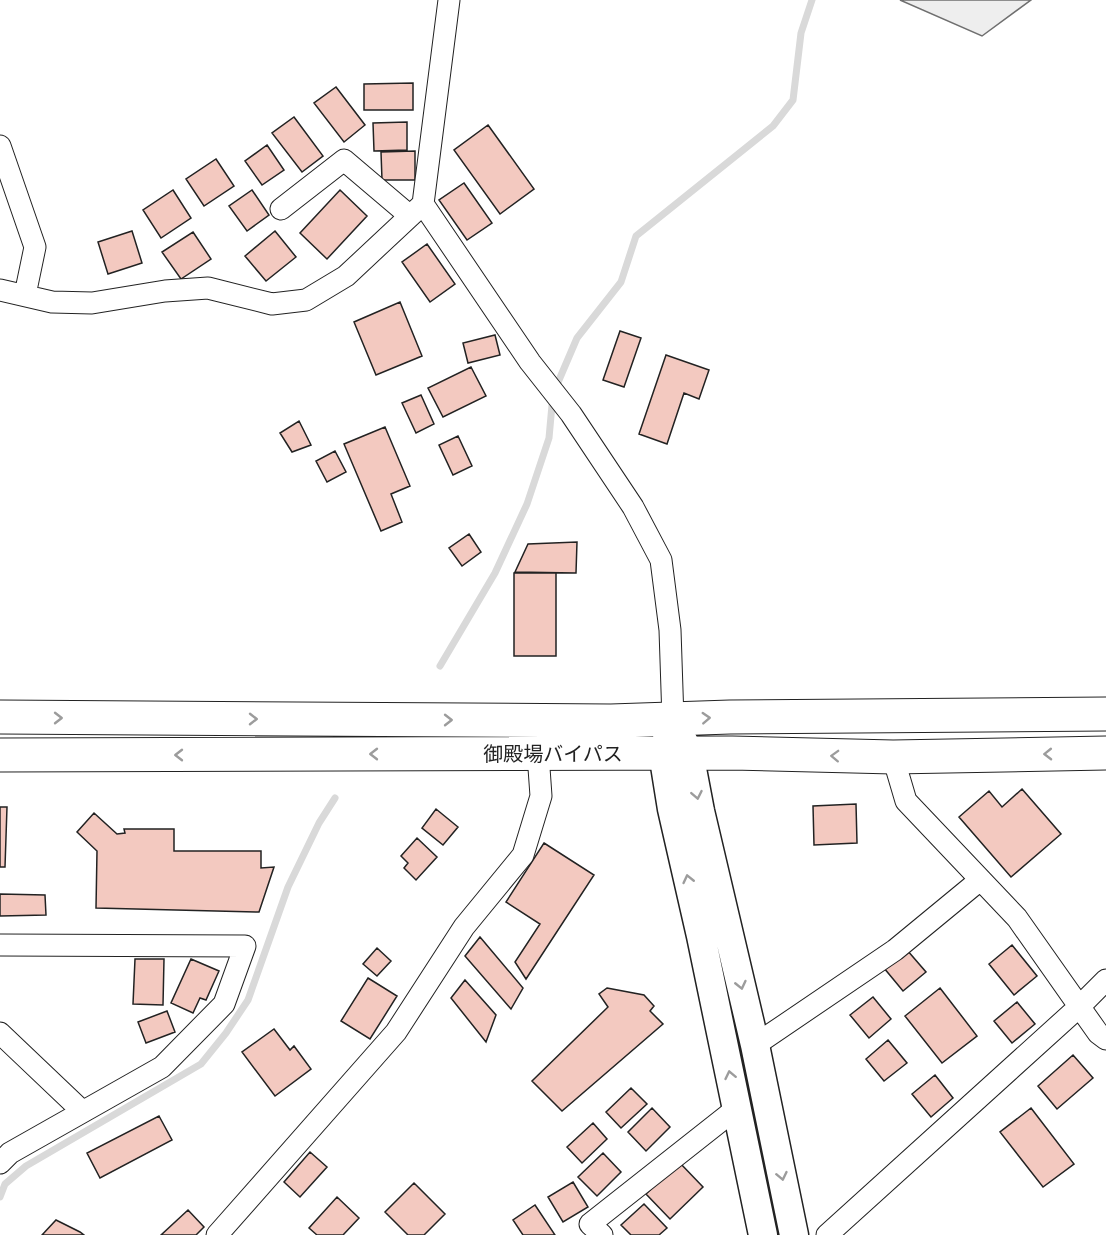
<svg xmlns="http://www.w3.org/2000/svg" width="1106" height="1235" viewBox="0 0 1106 1235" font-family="'Nunito Sans','Noto Sans JP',sans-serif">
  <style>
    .green { fill: #eee; stroke: #6f6f6f; stroke-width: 1.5 }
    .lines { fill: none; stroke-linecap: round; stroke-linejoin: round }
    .stream { stroke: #d9d9d9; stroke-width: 7 }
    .building { fill: #f3c9c0; stroke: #222; stroke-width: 1.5 }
    .street-casing { stroke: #222; stroke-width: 23 }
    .secondary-casing { stroke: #222; stroke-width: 31 }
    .highway-casing { stroke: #222; stroke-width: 35 }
    .street { stroke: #fff; stroke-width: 21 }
    .secondary { stroke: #fff; stroke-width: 28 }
    .highway { stroke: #fff; stroke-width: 33 }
    .oneway { stroke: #9c9c9c }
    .labels { text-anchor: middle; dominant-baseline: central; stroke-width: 4.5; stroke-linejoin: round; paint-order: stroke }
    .street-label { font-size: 20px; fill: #222; stroke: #fff }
  </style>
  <rect width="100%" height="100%" fill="#fff"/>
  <path class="green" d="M900,0h131l-49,36z"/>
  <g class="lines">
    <path class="stream" d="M440,666l55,-93 32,-69 22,-66 4,-44 24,-56 44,-56 15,-46 137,-110 20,-26 8,-67 11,-33
      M0,1197l5,-13 21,-18 175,-102 25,-31 22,-33 40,-113 31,-64 16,-25"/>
  </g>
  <path class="building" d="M413,83v27h-49v-26z
    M336,87l29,38 -21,17 -30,-39z
    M294,117l29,39 -21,16 -30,-39z
    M407,122v28l-33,1 -1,-28z
    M488,125l46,64 -34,25 -46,-64z
    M267,145l17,25 -22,15 -17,-24z
    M415,151v29h-33l-1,-28z
    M216,159l18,27 -30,20 -18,-27z
    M464,183l28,40 -25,17 -28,-40z
    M173,190l18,28 -30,20 -18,-28z
    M252,190l17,25 -22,16 -18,-25z
    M340,190l27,26 -40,43 -27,-26z
    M132,231l10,32 -34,11 -10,-32z
    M275,231l21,26 -30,24 -21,-25z
    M193,232l18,27 -30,20 -19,-27z
    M427,244l28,40 -25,18 -28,-40z
    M400,302l22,54 -46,19 -22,-53z
    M620,331l21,7 -17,49 -21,-7z
    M495,335l5,20 -32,8 -5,-20z
    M666,355l43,15 -10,29 -15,-6 -17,51 -28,-10z
    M471,367l15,29 -43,21 -15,-29z
    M421,395l13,29 -18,9 -14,-30z
    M299,421l12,24 -19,7 -12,-19z
    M385,427l25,59 -19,8 11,28 -21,9 -37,-87z
    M458,436l14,30 -19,9 -14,-30z
    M335,451l11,21 -19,10 -11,-21z
    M469,534l12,18 -19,14 -13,-18z
    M577,542l-1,31 -61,-1 13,-28z
    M514,573h42v83h-42z
    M1022,789l39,45 -50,43 -52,-60 30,-26 13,16z
    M856,804l1,39 -43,2 -1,-39z
    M0,807h7l-2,60h-5z
    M436,809l22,18 -15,18 -21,-17z
    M94,813l23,21 8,-1 -1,-4h50v22h87v17l13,-1 -15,45 -163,-4 1,-57 -20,-19z
    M417,838l20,19 -21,23 -12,-12 4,-5 -7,-7z
    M544,843l50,32 -68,104 -11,-17 25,-38 -34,-22z
    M0,894l45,1 1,20 -46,1z
    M480,937l43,51 -12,21 -46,-53z
    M1012,945l25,31 -23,19 -25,-31z
    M377,948l14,13 -14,15 -14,-12z
    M907,950l19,22 -23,19 -19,-23z
    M135,959h29l-1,46 -30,-1z
    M191,959l28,12 -13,29 -6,-2 -7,15 -22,-10z
    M368,978l29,18 -27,43 -29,-18z
    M465,980l31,35 -10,27 -35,-44z
    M607,988l37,7 10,11 -4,5 13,13 -101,87 -30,-30 76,-74 -9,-13z
    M940,988l37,48 -35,27 -37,-47z
    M873,997l18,22 -22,19 -19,-23z
    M1017,1002l18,22 -23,19 -18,-22z
    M167,1011l8,21 -29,11 -8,-21z
    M274,1029l16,21 4,-4 17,23 -36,27 -33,-44z
    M888,1040l19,23 -23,18 -18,-22z
    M1073,1055l20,23 -36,31 -19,-23z
    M935,1075l18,23 -22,19 -19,-23z
    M631,1088l16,16 -26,24 -15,-16z
    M652,1108l18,19 -24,24 -18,-19z
    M1031,1108l43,56 -31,23 -43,-55z
    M159,1116l13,24 -72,38 -13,-25z
    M593,1123l14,16 -25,24 -15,-16z
    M310,1152l17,15 -27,30 -16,-15z
    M603,1153l18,19 -24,24 -19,-19z
    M679,1162l24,25 -33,32 -24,-25z
    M573,1182l15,25 -25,15 -15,-25z
    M414,1183l31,31 -21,21h-16l-23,-23z
    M337,1197l22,21 -16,17h-26l-8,-7z
    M644,1204l23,24 -8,7h-28l-10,-10z
    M535,1205l20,30h-32l-10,-15z
    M188,1210l16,17 -8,8h-35z
    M56,1220l24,12 4,3h-42z"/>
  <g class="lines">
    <g class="street-casing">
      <path id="street" d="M0,146l35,101 -10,48
        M423,204l107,158 41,52 62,93 28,53 9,70 3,90
        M281,209l63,-49 66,56
        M0,290l52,12 40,1 73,-12 43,-3 64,16 34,-4 40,-24 77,-72 26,-204
        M893,757l13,44 111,117 81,115 8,6
        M0,945l245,1 -21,58 -62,63 -152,86 -10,10
        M0,1033l82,78
        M755,1045l140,-95 85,-70
        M217,1235l179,-203 68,-105 59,-72 18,-59 -3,-42
        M602,1235l-12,-11 147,-116
        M827,1235l253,-229 26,-26"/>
    </g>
    <g class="secondary-casing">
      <path id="secondary" d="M673,720l16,33 11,58 55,234 39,190
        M669,732l-6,21 9,56 29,127 62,299"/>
    </g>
    <g class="highway-casing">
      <path id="highway" d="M0,717l611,4 119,-4 376,-3
        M0,755l732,-2 161,4 213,-4"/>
    </g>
    <use href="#street" class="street"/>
    <use href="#secondary" class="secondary"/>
    <use href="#highway" class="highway"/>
  </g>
  <defs><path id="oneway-chevron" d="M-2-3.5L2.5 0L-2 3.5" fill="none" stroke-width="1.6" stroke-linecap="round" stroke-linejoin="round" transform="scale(1.5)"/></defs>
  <g class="oneway">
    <use href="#oneway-chevron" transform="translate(58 718)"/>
    <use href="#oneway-chevron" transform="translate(706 718) rotate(-3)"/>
    <use href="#oneway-chevron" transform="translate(253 719)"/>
    <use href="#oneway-chevron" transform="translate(448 720)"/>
    <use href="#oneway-chevron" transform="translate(374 754) rotate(180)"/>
    <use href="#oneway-chevron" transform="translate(1048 754) rotate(179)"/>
    <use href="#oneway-chevron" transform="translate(179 755) rotate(180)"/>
    <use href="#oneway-chevron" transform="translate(835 756) rotate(-178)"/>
    <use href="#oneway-chevron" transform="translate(697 795) rotate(79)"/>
    <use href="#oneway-chevron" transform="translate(688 879) rotate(-103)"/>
    <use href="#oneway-chevron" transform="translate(741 985) rotate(77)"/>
    <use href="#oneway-chevron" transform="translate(730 1075) rotate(-102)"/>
    <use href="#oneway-chevron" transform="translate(782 1176) rotate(78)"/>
  </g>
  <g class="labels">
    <g class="street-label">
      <text x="553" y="754">御殿場バイパス</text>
    </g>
  </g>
</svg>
